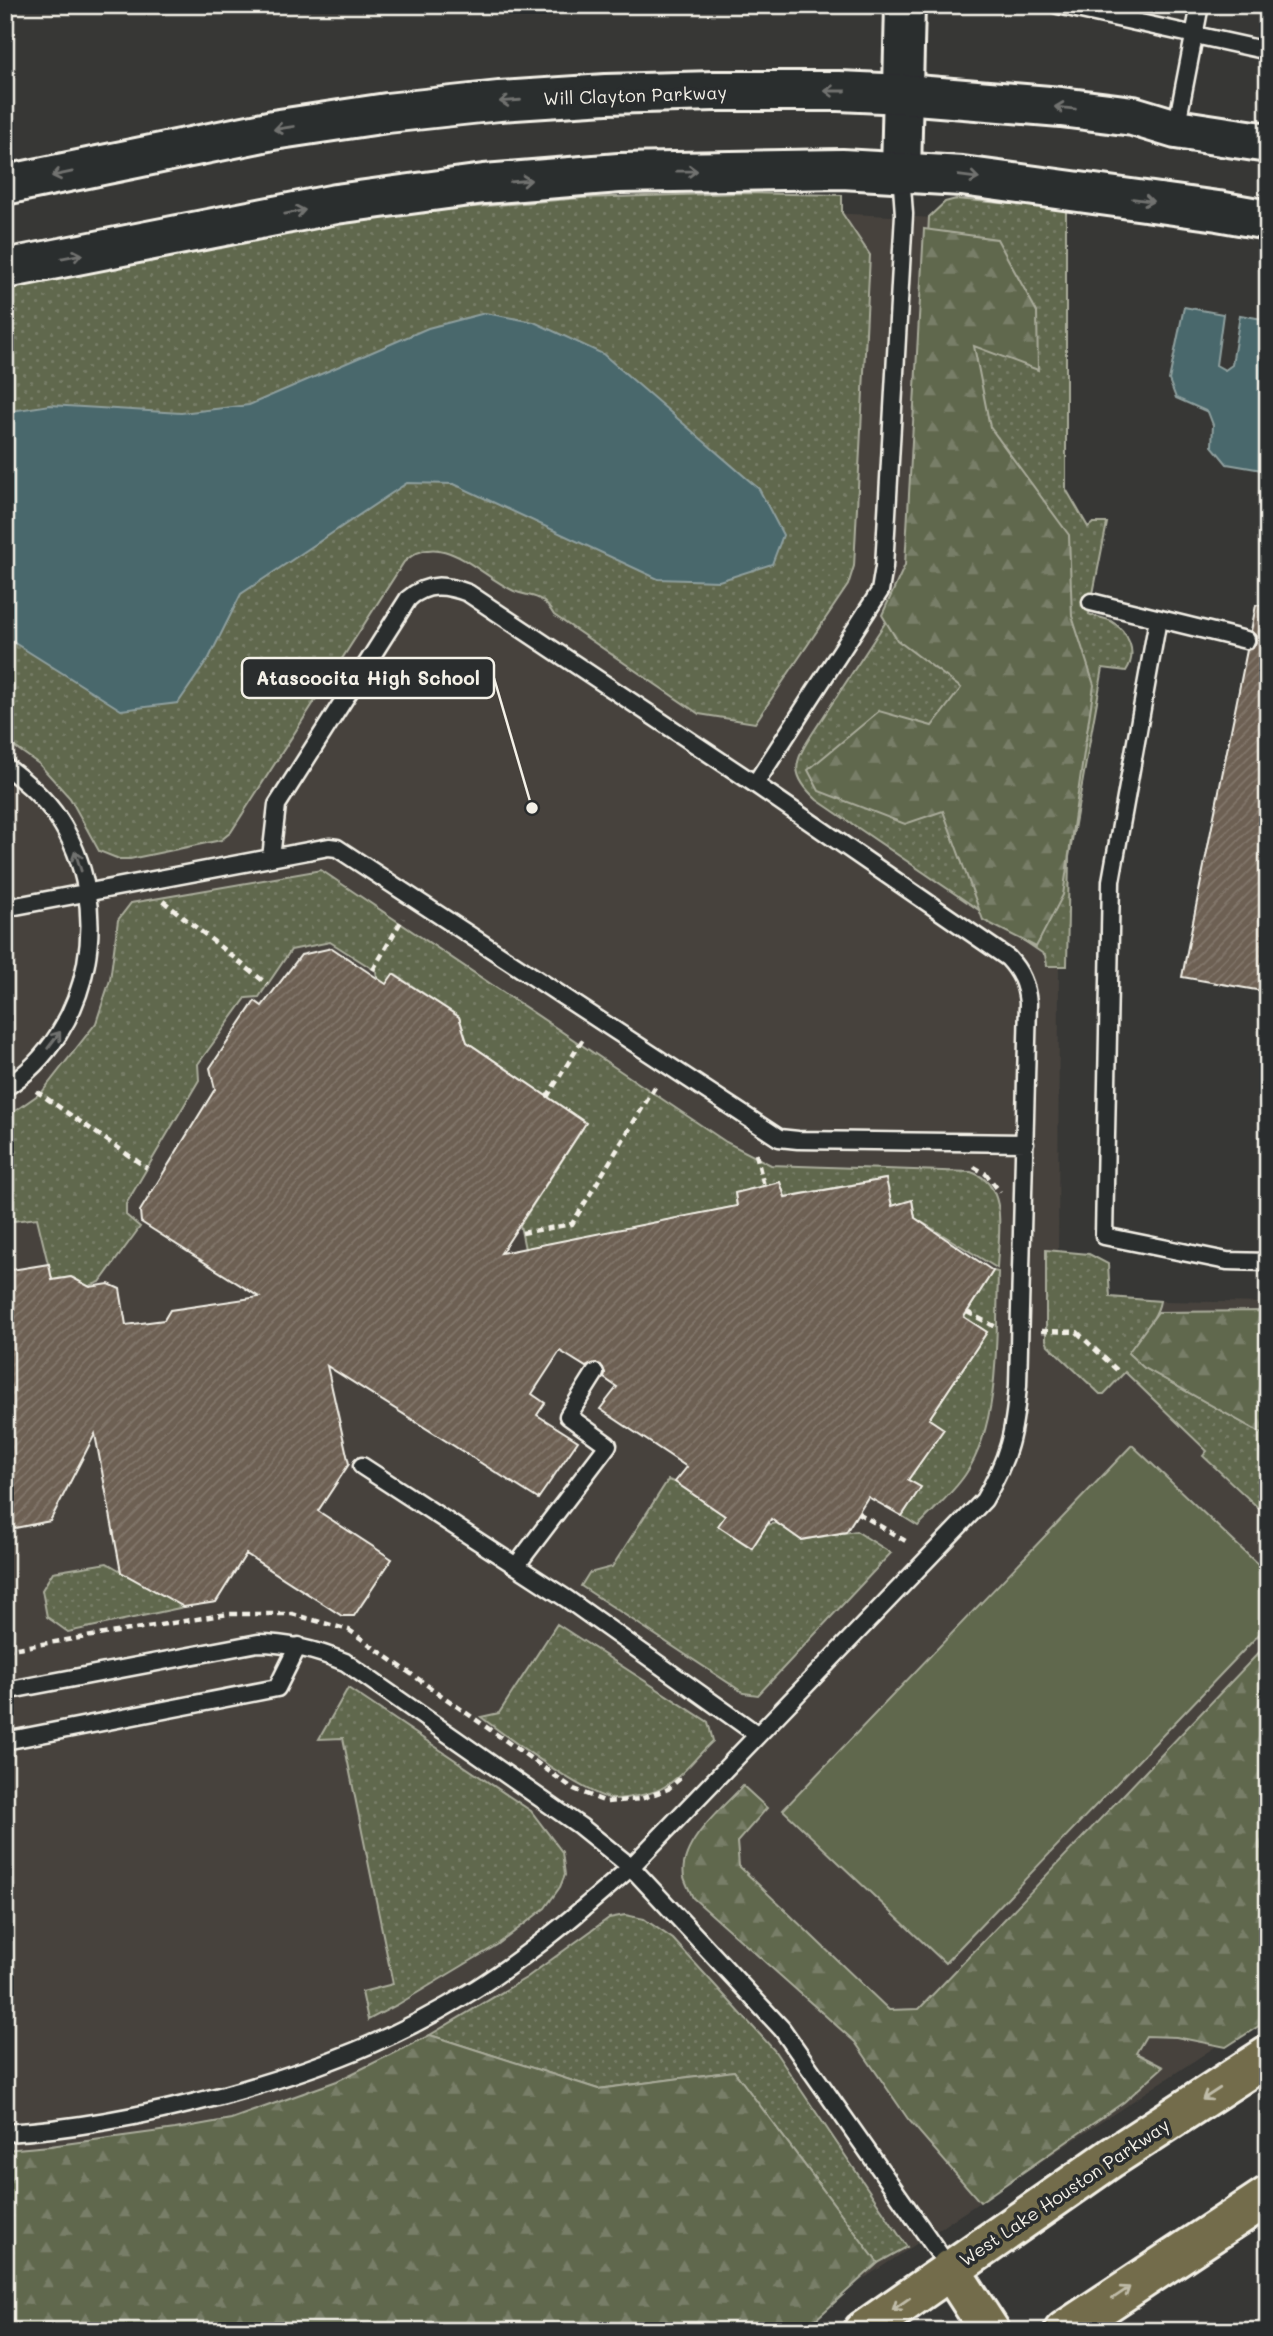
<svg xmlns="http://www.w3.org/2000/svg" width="1273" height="2336" viewBox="0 0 1273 2336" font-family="Mali,sans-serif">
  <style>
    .built { fill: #47433e }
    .grass { fill: url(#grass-dots); stroke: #aaac9b; stroke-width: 2 }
    .forest { fill: url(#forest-firs); stroke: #aaac9b; stroke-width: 2 }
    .garden { fill: #61684e; stroke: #aaac9b; stroke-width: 2 }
    .water { fill: #4a686c; stroke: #8e9f9e; stroke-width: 2 }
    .building { fill: url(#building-hatch); stroke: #f4f1e8; stroke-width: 2 }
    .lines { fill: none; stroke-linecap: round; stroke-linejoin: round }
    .service-casing { stroke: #f4f1e8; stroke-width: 21 }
    .tertiary-casing { stroke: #f4f1e8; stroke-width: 44 }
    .secondary-casing { stroke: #f4f1e8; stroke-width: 44 }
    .primary-casing { stroke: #f4f1e8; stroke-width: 44 }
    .path { stroke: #f4f1e8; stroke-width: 4.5; stroke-dasharray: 7 5; stroke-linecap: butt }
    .service { stroke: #2a2d2e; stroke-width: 16 }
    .tertiary { stroke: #2a2d2e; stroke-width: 38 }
    .secondary { stroke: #2a2d2e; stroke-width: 38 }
    .primary { stroke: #736c4b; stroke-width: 38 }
    .oneway { stroke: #71726f }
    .oneway2 { stroke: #c0bca9 }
    .labels { text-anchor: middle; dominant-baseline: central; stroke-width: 7; stroke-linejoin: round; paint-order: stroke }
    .street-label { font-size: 18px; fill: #f4f1e8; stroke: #2a2d2e }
    .leader { fill: none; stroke: #f4f1e8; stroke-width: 2.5 }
    .callout-dot { fill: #f4f1e8; stroke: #2a2d2e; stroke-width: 2.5 }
    .callout { fill: #2a2d2e; stroke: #f4f1e8; stroke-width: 2.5 }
    .callout-label { font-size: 19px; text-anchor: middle; font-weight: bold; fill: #f4f1e8 }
  </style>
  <defs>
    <pattern id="grass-dots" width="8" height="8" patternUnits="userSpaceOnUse" patternTransform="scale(1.75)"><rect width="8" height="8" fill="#61684e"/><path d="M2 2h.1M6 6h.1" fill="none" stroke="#787e68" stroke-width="1.8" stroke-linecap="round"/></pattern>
    <pattern id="forest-firs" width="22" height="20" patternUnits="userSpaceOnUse" patternTransform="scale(1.75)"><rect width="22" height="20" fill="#61684e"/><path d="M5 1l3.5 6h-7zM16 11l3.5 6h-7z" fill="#787e68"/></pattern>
    <pattern id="building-hatch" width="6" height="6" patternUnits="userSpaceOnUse" patternTransform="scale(1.75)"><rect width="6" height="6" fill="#6d6053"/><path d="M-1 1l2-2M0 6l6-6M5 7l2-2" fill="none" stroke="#82776c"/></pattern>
  </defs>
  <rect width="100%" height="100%" fill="#373735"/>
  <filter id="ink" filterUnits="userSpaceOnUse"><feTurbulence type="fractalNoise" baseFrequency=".0143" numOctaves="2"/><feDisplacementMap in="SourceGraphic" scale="14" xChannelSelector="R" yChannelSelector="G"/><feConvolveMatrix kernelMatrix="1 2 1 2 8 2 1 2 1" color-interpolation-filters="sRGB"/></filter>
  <g filter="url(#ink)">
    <path class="built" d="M806,212l255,12 -3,1075 210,4v709l-420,277 -843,42v-2015z"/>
    <path class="grass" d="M741,193l101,2v18l28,42 -16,311 -6,19 -93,138 -56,-9 -145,-99c-14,-23 -20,-16 -40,-24 -36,-16 -72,-64 -110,-29l-173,270 -10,8 -91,19h-11l-20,-8 -29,-53 -31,-34 -34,-24v-454l306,-65 270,-23z
      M956,199l110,10v280l22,38 5,-4h14l-18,91c6,3 16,4 22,7 18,11 27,32 15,50l-23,-3 -34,189 -2,109h-20l-2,-11 -228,-155c-27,-25 -24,-36 -5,-66l98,-149 19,-368 16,-15z
      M321,870l405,272 45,23 200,7c39,12 27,65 26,96l-82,-50 -3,-17 -20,5 -7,-27 -100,18 -5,-15 -45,11 2,13 -212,43 -5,-24 63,-97 -1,-8 -124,-84 5,-7 -4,-12 -65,-43 -14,21 -4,-24 -46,-29 -39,8 -32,47 -13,1 -48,66 1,16 -73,124v11l14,12 -40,55 -18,7 -3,-8 -8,-4 -19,3 -15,-62 -32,4v-104l37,-26 54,-69 14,-43 8,-60 13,-17z
      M1046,1250l43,4 19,10 2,33 50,4c-3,18 -21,36 -31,52l14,14 125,70v80l-65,-61 4,-5 -82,-79 -21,22h-4l-52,-49 -2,-5z
      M993,1271l5,1c-2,62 3,151 -33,203 -13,19 -32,35 -47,51l-16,-10 18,-29 -12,-7 35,-51 -14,-10 58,-87 -23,-15z
      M668,1480l7,2 50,34 -6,11 32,21 16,-23 10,-2 24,17 55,-9 35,22 -133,142 -14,-2 -163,-107 8,-13 23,-6z
      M107,1563l77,44 -116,25 -21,-15 -5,-27 11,-18z
      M557,1624l151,98 5,19c-18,16 -34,41 -57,50 -11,4 -31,8 -42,8 -25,-1 -110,-64 -133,-82l18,-4z
      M348,1688l183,123 31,41 3,23 -5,12 -15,21 -48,37 -100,60 -29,15 -6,-28 31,-8 -50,-246 -24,1z
      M625,1915l19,4 29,20 101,111 133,197 -29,16 -144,-192 -136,18 -168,-54 96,-57 83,-60z"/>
    <path class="forest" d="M924,229l73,10 40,73 1,58 -64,-24 16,81 79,108 3,81 22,69 -31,210 -27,52 -53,-27 -40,-109 -38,13 -86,-33 -11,-21 71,-59 53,15 29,-38 -64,-48 -15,-25 23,-50z
      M1268,1311v126l-125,-70 -15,-14 30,-41z
      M1268,1643v377l-42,27 -50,-10 -30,-1 -10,17 27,14 -39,35 -144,100 -72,-83 -53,-77 -162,-144c-3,-7 -7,-14 -9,-21 -6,-33 38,-69 59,-91l24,22 -30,34 2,24 150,144 30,-1z
      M430,2035l168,54 136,-18 144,192 -75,68h-798v-181l45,-4 125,-17 56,-10 106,-38z"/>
    <path class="garden" d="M1132,1445l136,129v51l-323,338 -162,-153z"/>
    <path class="water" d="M1184,307l39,7 -7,51 9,5 7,-5 8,-50 28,5v151l-41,-7 -15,-18 1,-21 -5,-13 -32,-14 -7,-18z
      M485,313l49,9 69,32 156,135 24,46 -11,29 -53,17 -61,-2 -204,-95 -47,-1 -166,111 -32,64 -31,45 -57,7 -116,-73v-225l45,-7 131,8 68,-8 179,-77z"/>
    <path class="building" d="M1256,605l12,1v386l-86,-15 65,-327 6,-2 3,-6v-6l-5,-5z
      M332,948l54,36 7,-10 66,43 8,25 119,81 -85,130 236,-47 -2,-13 45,-11 5,15 101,-18 6,27 20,-6 3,18 78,53 -29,46 23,15 -58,87 15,10 -36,51 13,7 -19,29 -34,-19 -22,35 -45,8 -30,-21 -19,29 -34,-22 7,-10 -50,-34 12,-15 -87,-58 17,-22 -13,-9 1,-5 -4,-8 -6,-2 -9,4 -26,-16 -28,43 13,9 -8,12 41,26 -40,58 -211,-133 22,98 -31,47 74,48 -38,57h-12l-96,-62 -30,48 -32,5 -63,-35 -26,-138 -45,87 -45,9v-259l44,-7 3,16 19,-3 19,10 19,-3 11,5 6,36 38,-5 6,-10 89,-13 -118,-75 -1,-11 75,-122 -5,-21 45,-67 7,5 39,-51z"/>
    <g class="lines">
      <g class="service-casing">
        <path id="service" d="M1058,5l210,46
          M1176,129l24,-124
          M1091,602l155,38
          M1158,619l-47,262 -7,355 123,25 41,1
          M5,766c20,15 39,31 53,52 57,86 35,214 -53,270
          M755,784l125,-193 4,-24 20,-353 -3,-42
          M5,908l324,-61 8,1 442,290 19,2 227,3
          M362,1466l205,133 191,136
          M516,1566l92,-121 -40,-29 27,-43
          M5,1691l253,-48c31,0 58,7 87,19l235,164 51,41 151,162 168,240
          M5,1741l272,-53 21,-42
          M5,2133c75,-4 147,-19 219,-38 93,-26 171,-55 253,-107 55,-35 105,-78 154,-121l353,-367c25,-43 30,-66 34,-115l10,-382c-2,-19 -7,-31 -20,-45l-253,-174 -287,-191c-22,-8 -41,-11 -60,6l-131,206 -6,53"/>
      </g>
      <g class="tertiary-casing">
        <path id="tertiary" d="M901,172l4,-167"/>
      </g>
      <g class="secondary-casing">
        <path id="secondary" d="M5,185l268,-55 114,-17 112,-12 107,-7 109,-3h124l65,3 157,13 72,9 43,13 92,14
          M5,269l331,-65 148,-20 135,-11 223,-4 120,7 256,35 50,9"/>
      </g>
      <g class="primary-casing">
        <path id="primary" d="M950,2269l40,62
          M863,2331l248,-173 157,-102
          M1064,2331l204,-135"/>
      </g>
      <path class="path" d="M163,901l104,83
        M373,970l30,-52
        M36,1091l111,77
        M547,1097l36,-58
        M756,1154l8,32
        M974,1167l12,7 14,18
        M522,1233l50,-9 83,-137
        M967,1312l31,16
        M1041,1331l36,1 42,40
        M858,1513l51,30
        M5,1650l223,-36h64l57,16 225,159 32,13 35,-3 27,-10 15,-13"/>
      <use href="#service" class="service"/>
      <use href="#tertiary" class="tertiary"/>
      <use href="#secondary" class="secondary"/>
      <use href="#primary" class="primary"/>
    </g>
    <defs><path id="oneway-shaft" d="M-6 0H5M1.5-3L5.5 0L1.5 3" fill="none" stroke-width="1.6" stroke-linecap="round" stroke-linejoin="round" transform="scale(1.75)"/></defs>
    <g class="oneway">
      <use href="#oneway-shaft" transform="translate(835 91) rotate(-180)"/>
      <use href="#oneway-shaft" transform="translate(510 101) rotate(176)"/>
      <use href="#oneway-shaft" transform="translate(1065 108) rotate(-174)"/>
      <use href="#oneway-shaft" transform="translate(284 128) rotate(171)"/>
      <use href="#oneway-shaft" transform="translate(687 171) rotate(-1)"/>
      <use href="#oneway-shaft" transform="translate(62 174) rotate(168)"/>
      <use href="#oneway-shaft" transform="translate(969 177) rotate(7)"/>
      <use href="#oneway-shaft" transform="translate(521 181) rotate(-5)"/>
      <use href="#oneway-shaft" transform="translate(1143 200) rotate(8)"/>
      <use href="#oneway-shaft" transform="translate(295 212) rotate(-11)"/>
      <use href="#oneway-shaft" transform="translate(72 256) rotate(-11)"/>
      <use href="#oneway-shaft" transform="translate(78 861) rotate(-108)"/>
      <use href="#oneway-shaft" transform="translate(54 1040) rotate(-53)"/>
    </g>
    <g class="oneway2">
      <use href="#oneway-shaft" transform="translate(1211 2094) rotate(147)"/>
      <use href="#oneway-shaft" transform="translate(1121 2293) rotate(-34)"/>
      <use href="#oneway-shaft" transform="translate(901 2304) rotate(145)"/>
    </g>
  </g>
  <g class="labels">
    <g class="street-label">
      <text transform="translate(635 95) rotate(-2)">Will Clayton Parkway</text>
      <text transform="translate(1064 2192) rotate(-34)">West Lake Houston Parkway</text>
    </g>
  </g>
  <path class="leader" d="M532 808L494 678"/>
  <circle class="callout-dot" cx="532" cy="808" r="7"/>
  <rect class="callout" x="242" y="658" width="252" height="40" rx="7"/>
  <g class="callout-label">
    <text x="368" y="685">Atascocita High School</text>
  </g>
  <rect width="1273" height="2336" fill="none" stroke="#2a2d2e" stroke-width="28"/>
  <rect x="14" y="14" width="1245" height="2308" fill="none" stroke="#f4f1e8" stroke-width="2.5" filter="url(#ink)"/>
</svg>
